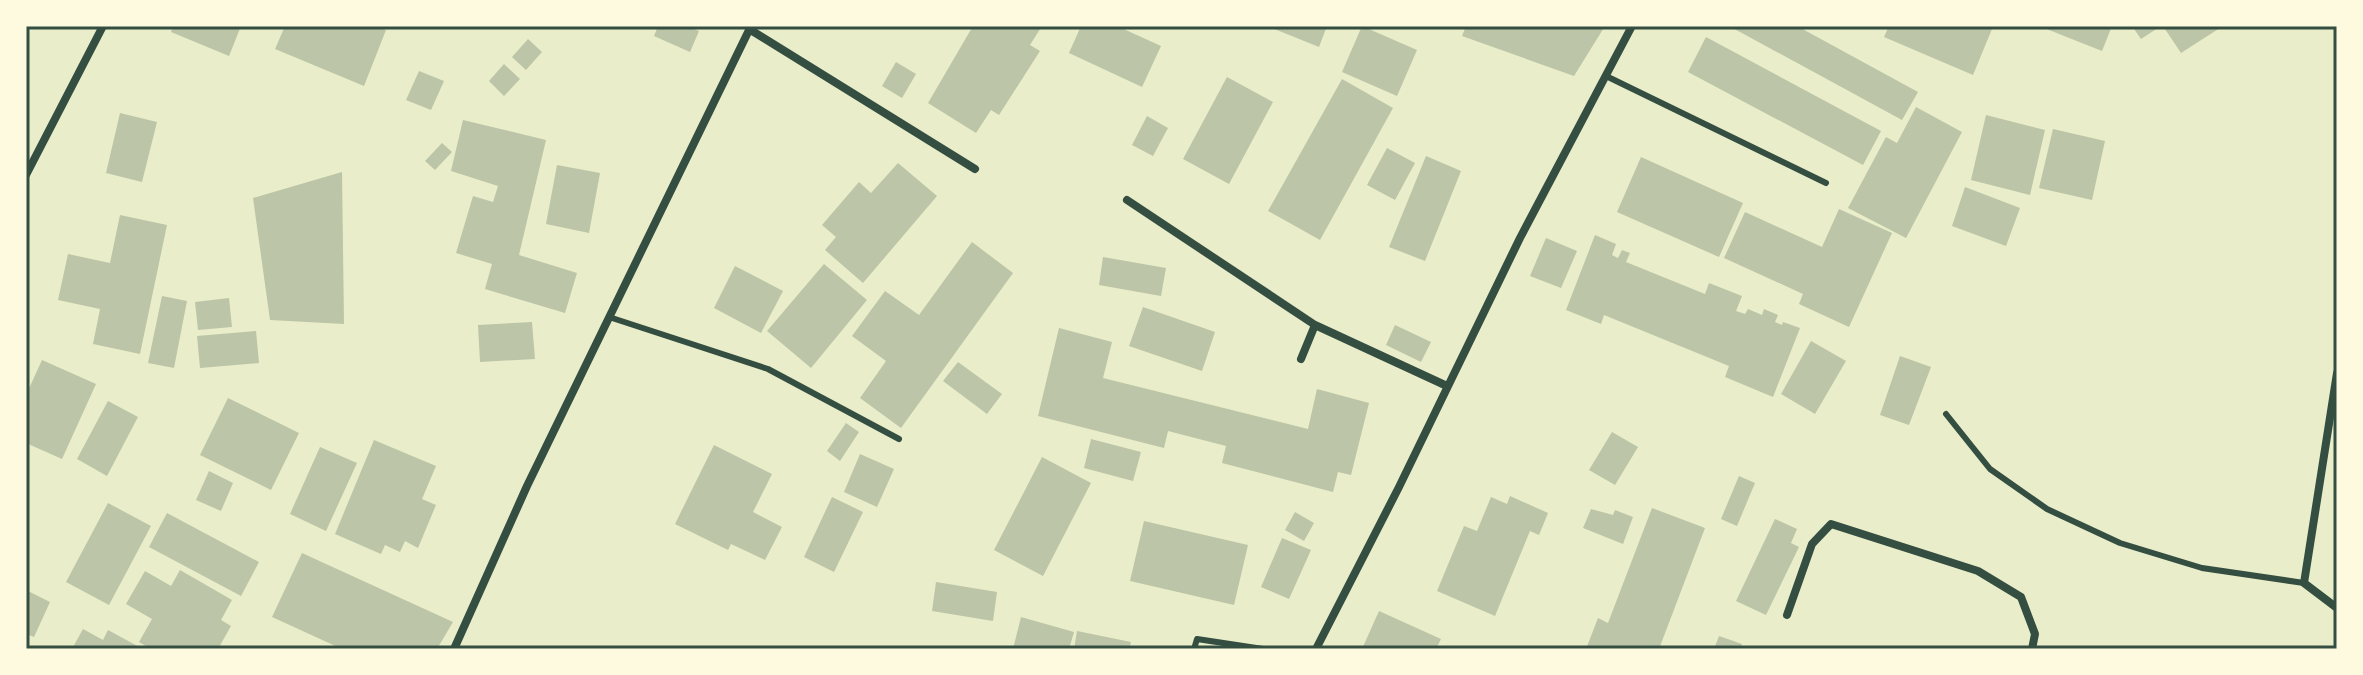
<svg xmlns="http://www.w3.org/2000/svg" width="2363" height="675" viewBox="0 0 2363 675" font-family="Cabin,sans-serif">
  <style>
    .building { fill: #bcc5a7 }
    .lines { fill: none; stroke-linecap: round; stroke-linejoin: round }
    .service { stroke: #344e41; stroke-width: 6 }
    .minor { stroke: #344e41; stroke-width: 8 }
    .neatline { fill: none; stroke: #344e41; stroke-width: 3 }
  </style>
  <rect width="100%" height="100%" fill="#e9edc9"/>
  <path class="building" d="M173,26h68l-12,30 -58,-24z
    M285,26h91l10,4 -22,56 -89,-37z
    M658,26h29l12,5 -9,21 -36,-16z
    M973,26l6,3 2,-3h61l-12,19 10,6 -41,64 -8,-5 -15,23 -48,-30z
    M1081,26h36l44,20 -19,41 -73,-34z
    M1267,26h60l-8,21z
    M1362,26l55,24 -20,46 -55,-24z
    M1466,26h139l-31,50 -112,-40z
    M1729,26h68l121,66 -16,28z
    M1889,26h96l7,3 -19,46 -89,-38z
    M2039,26h73l-10,25z
    M2132,26h29l-20,13z
    M2163,26h60l-42,27z
    M1706,37l175,94 -18,34 -175,-93z
    M528,39l14,13 -16,18 -14,-13z
    M896,62l20,12 -14,24 -20,-12z
    M504,64l16,15 -16,17 -15,-15z
    M419,71l25,10 -13,29 -25,-10z
    M1227,77l46,25 -44,82 -46,-25z
    M1342,79l51,29 -73,132 -52,-29z
    M1916,107l46,25 -56,106 -58,-30 38,-71 11,6z
    M120,113l37,9 -15,60 -36,-9z
    M1986,115l59,15 -15,65 -59,-15z
    M1147,116l21,12 -15,28 -21,-11z
    M463,120l83,20 -27,115 58,18 -12,40 -80,-24 7,-25 -36,-11 17,-57 20,6 5,-16 -47,-15z
    M2053,129l52,12 -13,59 -53,-12z
    M442,143l10,9 -17,18 -10,-9z
    M1387,148l28,15 -20,37 -28,-15z
    M1426,156l35,15 -36,90 -36,-14z
    M1641,157l102,46 -24,54 -102,-45z
    M898,163l39,33 -74,87 -38,-33 11,-13 -14,-12 37,-43 12,11z
    M557,165l43,8 -11,60 -43,-9z
    M342,172l2,152 -74,-4 -17,-122z
    M1965,187l55,21 -14,38 -54,-20z
    M1839,209l53,24 -43,94 -50,-23 4,-10 -79,-36 21,-46 77,35z
    M120,215l47,10 -27,129 -47,-10 7,-35 -42,-9 10,-46 42,9z
    M1595,235l21,9 -4,11 6,3 4,-8 8,3 -4,9 79,32 4,-11 33,13 -6,15 9,3 3,-5 14,6 2,-6 14,6 -3,7 7,3 1,-3 17,6 -27,69 -48,-20 4,-11 -125,-51 -3,9 -35,-14z
    M1546,238l31,13 -16,37 -31,-12z
    M972,242l41,31 -112,155 -41,-30 26,-37 -34,-25 33,-45 34,24z
    M1103,257l63,11 -5,28 -62,-11z
    M824,264l43,36 -56,68 -44,-37z
    M735,266l48,25 -22,42 -47,-25z
    M162,296l25,5 -13,67 -26,-5z
    M229,298l3,29 -34,3 -3,-28z
    M1143,307l72,25 -13,39 -73,-25z
    M532,322l3,37 -55,3 -2,-37z
    M1395,325l36,17 -10,20 -35,-17z
    M1059,328l53,14 -9,36 205,51 9,-40 52,14 -18,72 -13,-3 -5,20 -111,-29 4,-17 -58,-15 -4,17 -126,-32z
    M256,331l3,32 -59,5 -3,-32z
    M1811,341l35,20 -31,53 -34,-20z
    M1900,356l31,11 -22,58 -29,-10z
    M42,360l54,24 -34,75 -36,-16v-48z
    M958,362l44,32 -15,20 -44,-33z
    M228,398l71,35 -28,57 -71,-35z
    M108,401l30,16 -31,59 -30,-17z
    M846,423l13,9 -19,29 -13,-10z
    M1612,432l26,15 -23,38 -26,-15z
    M1091,439l50,13 -8,29 -49,-13z
    M374,440l62,26 -14,33 14,6 -18,43 -13,-7 -5,11 -15,-7 -4,9 -46,-20z
    M714,445l58,29 -19,38 29,15 -17,33 -34,-16 -3,6 -53,-26z
    M320,447l37,16 -31,68 -36,-17z
    M860,454l34,15 -17,38 -33,-15z
    M1042,457l49,26 -48,93 -49,-26z
    M209,471l24,12 -12,28 -25,-11z
    M1739,476l16,7 -18,43 -16,-7z
    M1510,496l38,17 -9,22 -9,-4 -35,85 -58,-25 27,-65 13,5 14,-34 16,7z
    M832,497l31,15 -29,60 -30,-15z
    M108,503l43,23 -42,79 -43,-23z
    M1652,508l53,20 -46,121h-73l12,-31 10,5z
    M1591,509l22,6 2,-5 18,7 -10,27 -40,-16z
    M1295,512l19,11 -10,18 -19,-11z
    M167,513l92,49 -18,34 -92,-49z
    M1775,519l22,10 -6,14 8,4 -33,68 -30,-14z
    M1144,521l104,24 -14,60 -104,-24z
    M1282,538l29,12 -22,49 -28,-12z
    M302,553l151,69 -16,27h-95l-70,-32z
    M180,570l52,30 -11,20 10,6 -13,23h-67l-12,-7 13,-23 -26,-15 19,-33 26,15z
    M936,582l61,10 -4,29 -61,-10z
    M26,590l24,12 -16,35 -8,-3z
    M1379,611l62,28 -5,10h-74z
    M1021,617l53,15 -5,17h-56z
    M83,629l20,11 5,-10 35,19h-71z
    M1077,631l54,11 -2,7h-55z
    M1719,636l23,8 -2,5h-26z"/>
  <g class="lines">
    <path class="service" d="M1606,76l220,107
      M609,317l159,52 131,70
      M1946,414l44,55 57,40 73,34 82,25 102,15
      M1194,649l3,-10 66,10"/>
    <path class="minor" d="M749,29l226,140
      M26,175l77,-149
      M1127,200l188,125
      M1301,359l14,-34 132,61
      M2337,373l-33,210 33,25
      M1787,615l25,-71 19,-20 147,47 43,26 14,37 -3,15
      M454,649l73,-163 224,-460
      M1316,649l83,-162 121,-249 112,-212"/>
  </g>
  <rect width="2363" height="675" fill="none" stroke="#fefae0" stroke-width="56"/>
  <rect x="28" y="28" width="2307" height="619" class="neatline"/>
</svg>
